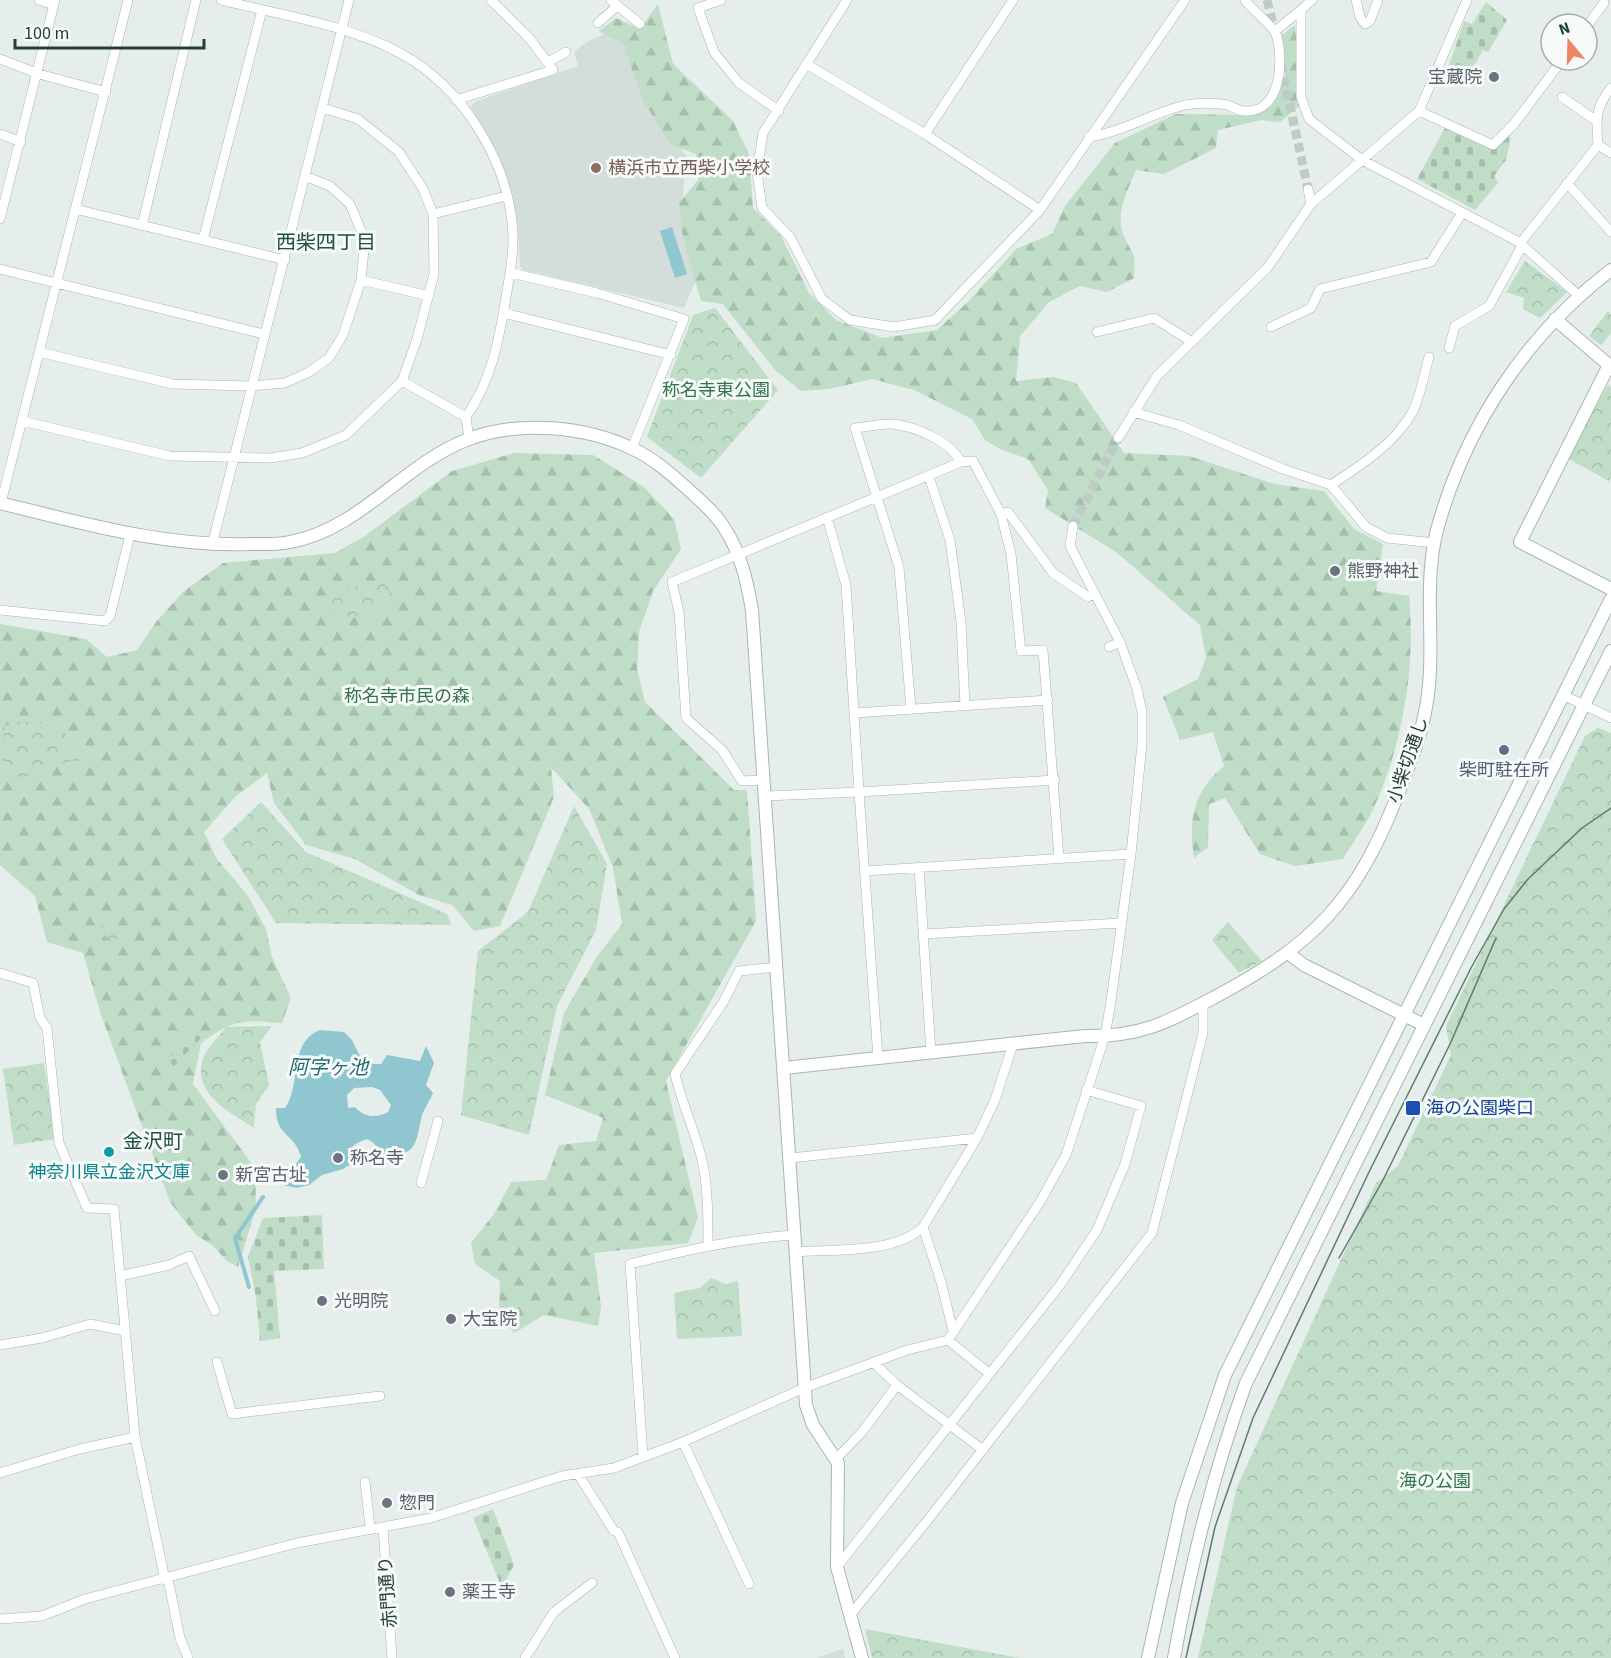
<svg xmlns="http://www.w3.org/2000/svg" width="1611" height="1658" viewBox="0 0 1611 1658" font-family="'Source Sans 3','Noto Sans JP',sans-serif">
  <style>
    .built { fill: #d3ddd9 }
    .forest { fill: url(#forest-firs) }
    .cemetery { fill: url(#cemetery-stones) }
    .park { fill: url(#park-crowns) }
    .garden { fill: #bfddc7 }
    .water { fill: #90c6d0; fill-rule: evenodd }
    .lines { fill: none; stroke-linecap: round; stroke-linejoin: round }
    .stream { stroke: #90c6d0; stroke-width: 4 }
    .minor-tunnel { stroke: #bfcbc6; stroke-width: 9; stroke-dasharray: 9 4.5; stroke-linecap: butt }
    .minor-casing { stroke: #a8b6b1; stroke-width: 10 }
    .tertiary-casing { stroke: #a8b6b1; stroke-width: 14 }
    .minor { stroke: #fff; stroke-width: 9 }
    .tertiary { stroke: #fff; stroke-width: 12 }
    .tram { stroke: #607a73; stroke-width: 1.5 }
    .worship-dot { fill: #6b7280; stroke: #f6faf8; stroke-width: 2 }
    .education-dot { fill: #8d6e63; stroke: #f6faf8; stroke-width: 2 }
    .service-dot { fill: #5c6f8a; stroke: #f6faf8; stroke-width: 2 }
    .transit-dot { fill: #1a4fb4; stroke: #f6faf8; stroke-width: 2 }
    .culture-dot { fill: #0f9aa8; stroke: #f6faf8; stroke-width: 2 }
    .labels { text-anchor: middle; dominant-baseline: central; stroke-width: 6; stroke-linejoin: round; paint-order: stroke }
    .worship-label { font-size: 18px; fill: #5b616d; stroke: #f6faf8; text-anchor: start }
    .education-label { font-size: 18px; fill: #785e54; stroke: #f6faf8; text-anchor: start }
    .park-label { font-size: 18px; fill: #30744b; stroke: #f6faf8 }
    .street-label { font-size: 18px; fill: #253f38; stroke: #f6faf8 }
    .service-label { font-size: 18px; fill: #4e5e75; stroke: #f6faf8 }
    .transit-label { font-size: 18px; fill: #164399; stroke: #f6faf8; text-anchor: start }
    .culture-label { font-size: 18px; fill: #0d838f; stroke: #f6faf8 }
    .neighbourhood-label { font-size: 20px; fill: #215045; stroke: #f6faf8 }
    .water-label { font-size: 20px; font-style: italic; fill: #216a79; stroke: #f6faf8 }
  </style>
  <defs>
    <pattern id="forest-firs" width="22" height="20" patternUnits="userSpaceOnUse" patternTransform="scale(1.5)"><rect width="22" height="20" fill="#bfddc7"/><path d="M5 1l3.5 6h-7zM16 11l3.5 6h-7z" fill="#a4bfac"/></pattern>
    <pattern id="cemetery-stones" width="16" height="16" patternUnits="userSpaceOnUse" patternTransform="scale(1.5)"><rect width="16" height="16" fill="#bfddc7"/><path d="M2 7V4a2 2 0 0 1 4 0v3zM10 15v-3a2 2 0 0 1 4 0v3z" fill="#a4bfac"/></pattern>
    <pattern id="park-crowns" width="20" height="18" patternUnits="userSpaceOnUse" patternTransform="scale(1.5)"><rect width="20" height="18" fill="#bfddc7"/><path d="M2 6a3 3 0 1 1 6 0M12 15a3 3 0 1 1 6 0" fill="none" stroke="#a4bfac"/></pattern>
  </defs>
  <rect width="100%" height="100%" fill="#e5eeea"/>
  <path class="built" d="M609,32l17,7 29,75 32,43 -4,35 1,31 17,45 -17,40 -161,-38 -3,-4 -3,-47 -12,-48 -34,-64 3,-5 104,-36 -4,-14 13,-10z
    M843,1649l2,9h-29z"/>
  <path class="forest" d="M658,4l15,60 60,57 16,33 4,54 28,28 28,57 27,27 46,18 55,-8 31,-28 48,-53 36,-15 13,-28 50,-63 61,-29 74,1 21,-9 15,-27 -7,-42 16,-12 7,79 -22,18 -19,-2 -43,10 -2,18 -52,26 -28,-4c-8,19 -21,44 -13,64 10,24 13,15 11,44l-27,14 -27,-6 -31,16 -29,34 -4,45 37,-4 23,6 48,70 65,3 85,28 50,7 30,38 29,15 -7,47 33,5c7,69 -6,148 -35,211 -8,18 -21,35 -31,52l-48,7 -35,-12 -35,-56 -16,6 -1,43 -14,11c-6,-39 0,-67 30,-92l-11,-34 -33,8 -17,-43 35,-18 8,-21 -6,-33 -84,-73 -71,-44 3,-18 -20,-31 -26,-9 -17,-10 -13,-21 -58,-29 -42,-11 -43,10 -28,2 -26,-21 -52,-66 -22,-3 -18,-64 -4,-34 19,-23 -2,-26 -25,-9 -29,-46 -19,-56 -24,-12 17,-13 24,11z
    M514,453l79,2 51,32 30,32 7,30 -28,42 -14,41 -2,37 8,33 89,88h13l9,131 -90,160 32,137 -10,25 -94,10 7,53 -3,20 -54,-11 -30,18 -15,-18 1,-34 -25,-17 -4,-21 23,-29 17,-32 35,-2 13,-35 37,-4 7,-23 -58,-23 19,-82 32,-55 26,-34 -9,-57 -24,-58 -38,-42 3,30 -54,129 -26,5 -22,-26 -33,-10 -64,-36 -49,-14 -32,-42 -7,-30 -31,23 -32,36 13,27 31,37 18,33 6,28 19,41 -9,25c-39,-3 -48,-4 -81,20l-8,41 62,84 1,40 -18,59 -11,-6 -15,-16 -16,-10 -26,-33 -69,-187 -18,-62 -36,-11 -12,-46 -35,-31v-241l86,15 21,18 30,-7 19,-28 27,-30 40,-29 112,-10 30,-17 87,-65z"/>
  <path class="cemetery" d="M1486,2l21,18 -19,32 -5,-2 -18,31 -17,-13 16,-47 8,3z
    M1446,126l48,21 14,-11 3,2 -5,22 -12,16 4,7 -23,27 -58,-31z
    M193,1030l8,8 -27,28 -8,-5z
    M322,1215l2,54 -50,2 6,67 -20,3 -4,-43 -8,-41 15,-39z
    M493,1509l21,56 -12,23 -29,-70z"/>
  <path class="park" d="M1525,261l42,31 -27,26 -17,-9 1,-11 -18,-6z
    M715,308l63,82 -77,88 -54,-41 46,-122z
    M1608,311l3,3v19l-10,12 -12,-9z
    M1608,385l3,2v90l-2,4 -42,-23z
    M385,578l9,29 -57,14 -8,-27z
    M20,721l41,5 18,32 -64,20 -14,-26 4,-26z
    M1598,728l13,5v925h-413l39,-171 139,-304 22,-17 53,-111 -5,-29 139,-290z
    M261,802l45,50 141,62 4,11 -175,-2 -54,-84z
    M574,806l33,58 -11,66 -39,76 -28,129 -68,-20 17,-164 50,-39z
    M106,919l17,11 -9,13 -16,-13z
    M1228,922l34,39 -23,12 -27,-33z
    M272,1026l-12,16 9,43 -13,19 -2,24c-22,-15 -60,-32 -52,-66 2,-11 17,-25 24,-35z
    M44,1063l11,76 -41,6 -11,-76z
    M711,1278l15,6 12,-3 4,55 -65,3 -3,-46 26,-5z
    M865,1629l155,29h-148z"/>
  <path class="garden" d="M1611,1063v27l-13,-15z"/>
  <path class="water" d="M672,227l15,47 -12,4 -15,-47z
    M320,1030l24,2 8,8 12,24h17l6,-9 33,6 6,-15 8,17 -8,22 7,8c-3,8 -8,14 -11,22 -6,26 -4,42 -37,40 -14,-11 -12,-24 -33,-8l2,15 -11,7 -21,6 -13,10 -12,3 -14,-3 -4,-6 14,-11 8,-11c-5,-23 -26,-21 -25,-49h9c17,-23 3,-66 35,-78zM372,1087l8,3 11,15 -3,7c-11,6 -24,6 -33,-5l-7,1 -1,-13 7,-7z"/>
  <g class="lines">
    <path class="stream" d="M249,1287l-14,-49 28,-41"/>
    <path class="minor-tunnel" d="M1267,0l8,33
      M1281,64l27,125
      M1073,526l45,-88"/>
    <g class="minor-casing">
      <path id="minor" d="M39,0l15,5
        M221,0c59,15 125,24 179,53 63,34 110,110 113,182 1,22 -4,42 -7,63 -7,42 -15,84 -40,119l3,22
        M611,0l29,24
        M721,0l-23,8 16,44 25,31 40,28
        M847,0l-84,133 -6,39 5,36 28,29 32,62 28,21 44,7 41,-7 105,-110
        M1312,0l-11,10v87l8,22 53,41 157,82 59,53
        M1356,0l4,17 5,7 5,-3 8,-21
        M598,23l18,-16
        M1587,26l17,-23
        M1275,31l26,-21
        M0,59l39,15 67,18
        M548,62l18,-10
        M806,64l119,70 115,76 145,-210
        M1562,97l33,23
        M456,100l97,-30 -23,-31 -39,-39
        M1419,111l74,34 21,-21 48,-64
        M0,134l21,8
        M925,134l88,-134
        M1089,137c34,-5 63,-24 96,-32 10,-2 27,-2 37,-1 8,1 15,6 22,7 38,3 40,-53 32,-77 -4,-9 -24,-24 -31,-34
        M1598,145l13,8
        M1567,183l44,49
        M1308,189l3,15
        M75,209l210,51
        M433,214l73,-18
        M0,219l55,-219
        M142,226l54,-226
        M203,240l59,-230
        M0,269l264,65
        M511,273l86,20 87,26 -52,129
        M361,280l68,16
        M504,313l167,42
        M1271,327l40,-19 9,-19 111,-27 31,-49
        M1097,332l57,-14 38,24
        M1449,348l6,-22 34,-20 33,-60v-5l76,-96c-2,-24 -3,-38 13,-57
        M39,352l134,32 78,2 34,-3 24,-11 20,-14 14,-23 18,-55 4,-40 -15,-36 -20,-18 -25,-10
        M402,381l64,36
        M1133,412l46,13 104,44 48,16 35,42 21,11 48,5
        M22,421l148,35 101,2 31,-5 44,-18 56,-54 15,-42 17,-65 -1,-60 -10,-25 -24,-37 -41,-33 -35,-11
        M1118,438l39,-62 111,-109 43,-63 108,-93 48,-111
        M929,477l21,63 11,82 4,84
        M1331,485c29,-19 65,-42 82,-74 8,-17 11,-36 16,-54
        M1,503l127,-503
        M1001,514l10,40 10,97 22,-1 16,208
        M212,545l137,-545
        M0,610l105,11 5,-5 20,-81
        M1109,647l11,-5
        M1563,695l48,23
        M911,709l-12,-142 -44,-139c12,-1 26,-5 38,-4 23,3 56,16 68,38
        M855,713l193,-13
        M764,780l-22,1 -20,-31 -36,-32 -7,-106 -7,-30 289,-120 12,-1 28,53 7,-2 45,61 35,24 5,-3
        M766,796l93,-4 -13,-207 -19,-68
        M919,868l12,185
        M864,871l267,-17
        M924,934l197,-11
        M0,973l33,10 7,35 7,10 12,115 28,65 27,1 21,228 30,143
        M878,1058l-19,-266 196,-12
        M791,1158l186,-20
        M421,1183l17,-62
        M923,1227l18,55 12,49
        M708,1244c0,-28 0,-57 -6,-84 -7,-29 -20,-56 -27,-86l49,-73 15,-30 38,-4
        M795,1252c38,-3 100,2 128,-25l54,-89 18,-38 18,-56
        M120,1276l49,-11 20,-9 26,55
        M948,1340l42,34
        M0,1345l42,-7 48,-14 35,7
        M217,1362l15,52 148,-18
        M875,1364l22,21 86,65
        M683,1442l66,142
        M643,1457l-13,-193c57,-14 104,-25 164,-29
        M835,1460l27,-28 35,-47
        M0,1473l80,-24 55,-12
        M578,1474l36,57 4,1 57,126
        M365,1482l5,45
        M383,1527l9,131
        M837,1567l223,-282 37,-55 28,-66 16,-58 -55,-16
        M168,1579l12,59 8,20
        M851,1614l76,-93 225,-288 51,-200v-30
        M0,1619l42,-3 43,-17 212,-56 134,-25 131,-42 52,-8 69,-26 121,-54 103,-38 41,-10 92,-138 26,-47 39,-119 6,-35 20,-147 11,-110v-32l-5,-23 -17,-47 -50,-96 3,-20
        M525,1658l29,-46 38,-29"/>
    </g>
    <g class="tertiary-casing">
      <path id="tertiary" d="M1555,319l56,48
        M1609,365l-89,177 91,47
        M0,503c82,20 164,44 250,41 13,0 27,1 40,-2 71,-13 114,-79 179,-103 50,-19 117,-13 164,10 22,10 40,27 58,43 12,11 26,23 34,37 16,25 22,52 27,81l54,795 7,20 25,38 -1,104 25,91
        M1288,953l16,12 120,60
        M784,1068l301,-32c55,1 81,-13 128,-38 101,-53 144,-98 185,-204 11,-28 23,-57 28,-87 11,-58 -4,-119 11,-177 28,-103 89,-195 174,-260
        M1148,1658l34,-155 43,-128 386,-776
        M1174,1658c17,-95 39,-185 72,-275l365,-732"/>
    </g>
    <use href="#minor" class="minor"/>
    <use href="#tertiary" class="tertiary"/>
    <path class="tram" d="M1339,1258l44,-78 68,-138 45,-104
      M1186,1658l29,-131 38,-109 116,-246 102,-204 33,-59 24,-30 54,-51 29,-20"/>
  </g>
  <g class="worship-dot">
    <circle cx="1494" cy="77" r="6"/>
    <circle cx="1335" cy="571" r="6"/>
    <circle cx="338" cy="1158" r="6"/>
    <circle cx="223" cy="1175" r="6"/>
    <circle cx="322" cy="1301" r="6"/>
    <circle cx="451" cy="1319" r="6"/>
    <circle cx="387" cy="1503" r="6"/>
    <circle cx="450" cy="1592" r="6"/>
  </g>
  <circle class="education-dot" cx="596" cy="168" r="6"/>
  <circle class="service-dot" cx="1504" cy="750" r="6"/>
  <rect class="transit-dot" x="1405" y="1100" width="16" height="16" rx="3"/>
  <circle class="culture-dot" cx="109" cy="1152" r="6"/>
  <g class="labels">
    <g class="worship-label">
      <text x="1482" y="77" text-anchor="end">宝蔵院</text>
      <text x="1347" y="571">熊野神社</text>
      <text x="350" y="1158">称名寺</text>
      <text x="235" y="1175">新宮古址</text>
      <text x="334" y="1301">光明院</text>
      <text x="463" y="1319">大宝院</text>
      <text x="399" y="1503">惣門</text>
      <text x="462" y="1592">薬王寺</text>
    </g>
    <g class="education-label">
      <text x="608" y="168">横浜市立西柴小学校</text>
    </g>
    <g class="park-label">
      <text x="716" y="390">称名寺東公園</text>
      <text x="407" y="696">称名寺市民の森</text>
      <text x="1435" y="1481">海の公園</text>
    </g>
    <g class="street-label">
      <text transform="translate(1408 760) rotate(-71)">小柴切通し</text>
      <text transform="translate(388 1592) rotate(-94)">赤門通り</text>
    </g>
    <g class="service-label">
      <text x="1504" y="770">柴町駐在所</text>
    </g>
    <g class="transit-label">
      <text x="1426" y="1108">海の公園柴口</text>
    </g>
    <g class="culture-label">
      <text x="109" y="1172">神奈川県立金沢文庫</text>
    </g>
    <g class="neighbourhood-label">
      <text x="326" y="243">西柴四丁目</text>
      <text x="153" y="1142">金沢町</text>
    </g>
    <g class="water-label">
      <text x="328" y="1068">阿字ヶ池</text>
    </g>
  </g>
  <g transform="translate(1569 42) rotate(341)"><circle r="28" fill="#f6faf8" stroke="#a2afab" stroke-width="1.5"/>
  <path d="M0-4.5L10 22L0 15L-10 22Z" fill="#ec8665"/>
  <text y="-9" font-size="16" font-weight="bold" text-anchor="middle" fill="#253f38">N</text>
  </g>
  <path d="M15 39v9h189v-9" fill="none" stroke="#253f38" stroke-width="3"/>
  <text x="24" y="39" font-size="18" fill="#253f38" stroke="#f6faf8" stroke-width="4.5" paint-order="stroke">100 m</text>
</svg>
